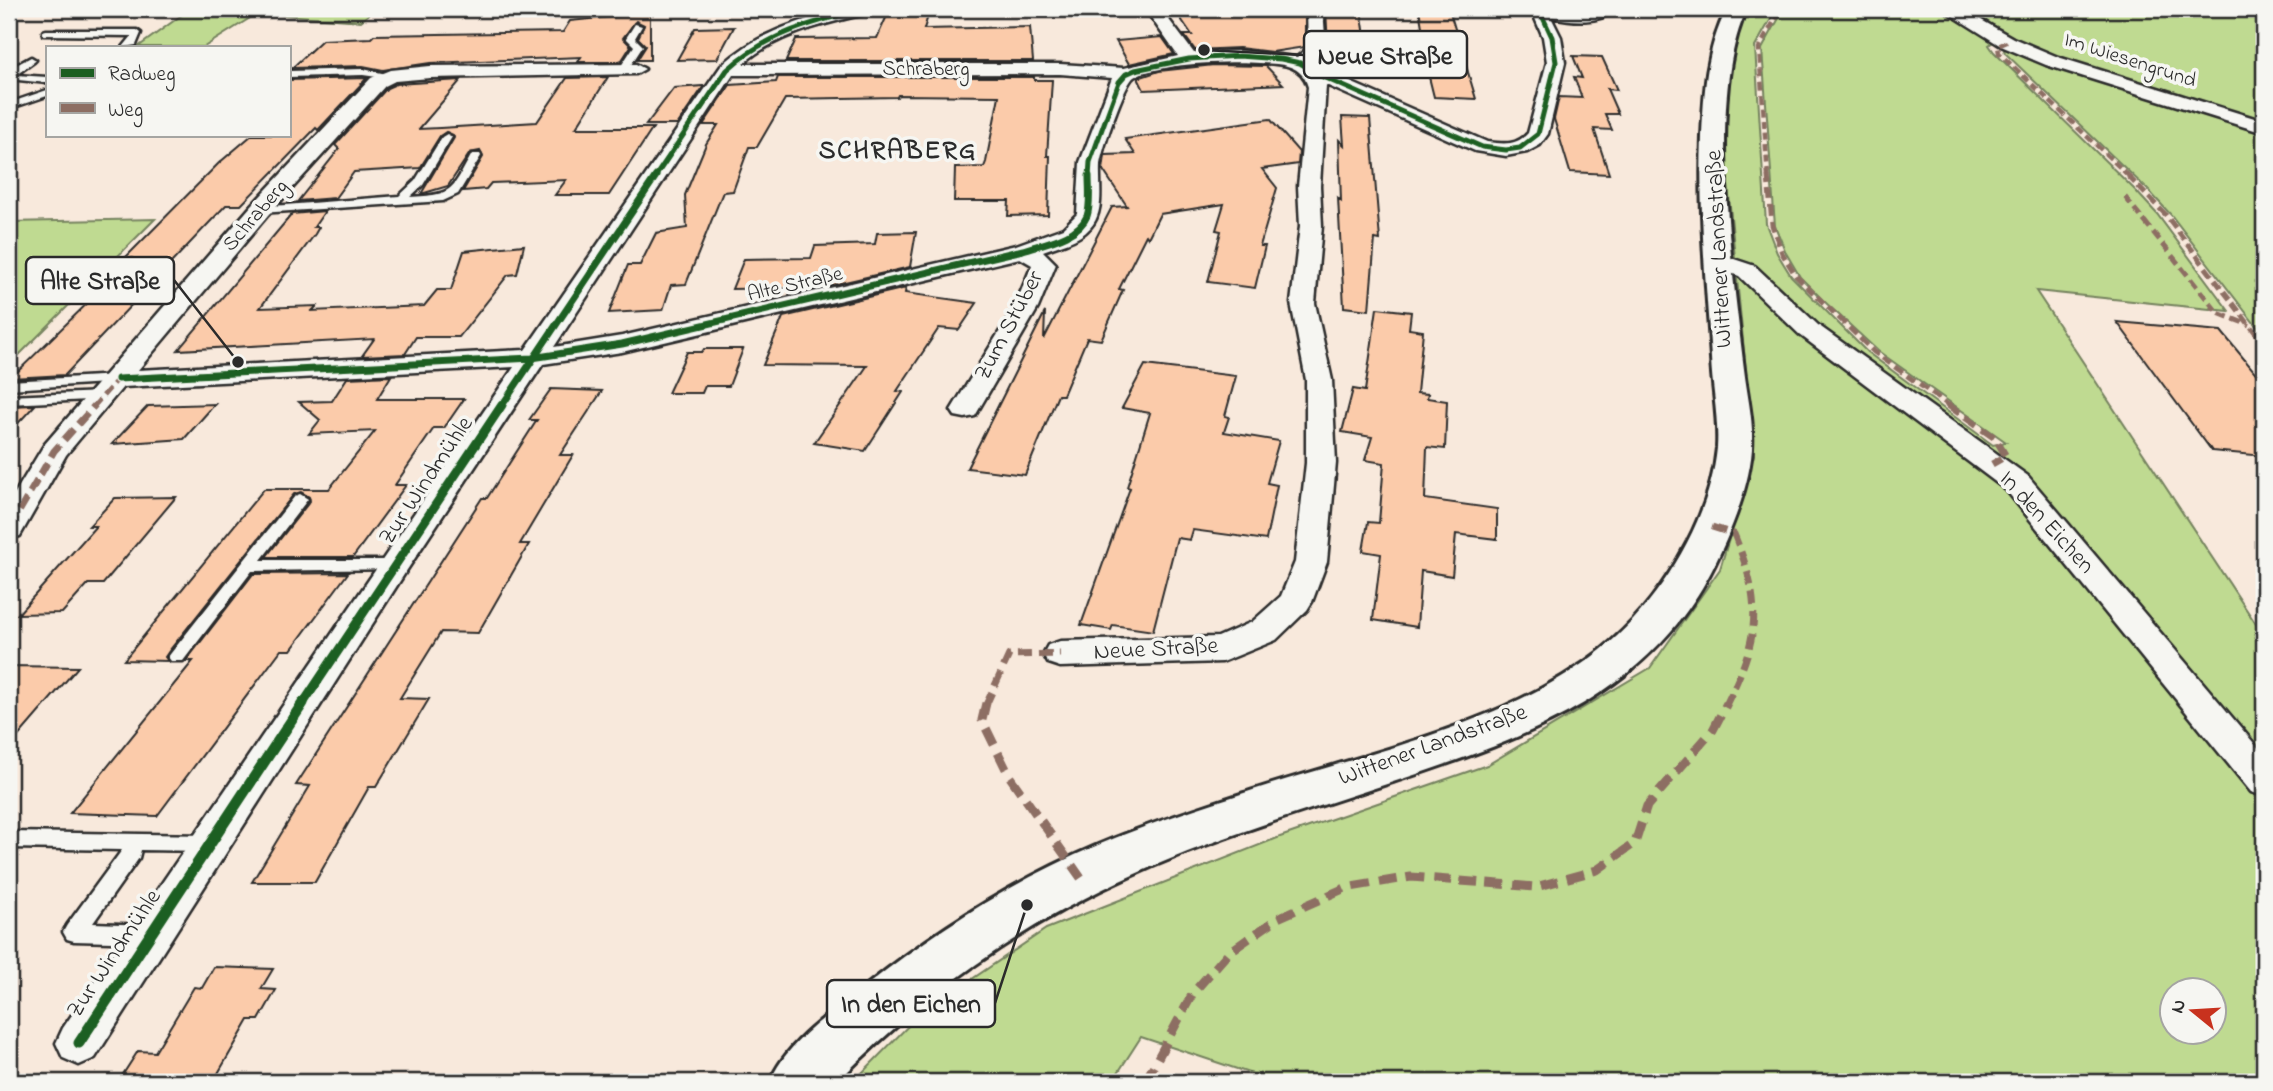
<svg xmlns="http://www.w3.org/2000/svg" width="2273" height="1091" viewBox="0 0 2273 1091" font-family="'Indie Flower',sans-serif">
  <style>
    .green { fill: #bfda91; stroke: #75825e; stroke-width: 2; fill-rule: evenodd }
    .building { fill: #fbcbaa; stroke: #2b2b2b; stroke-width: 2 }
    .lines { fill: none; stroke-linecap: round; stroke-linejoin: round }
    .lane-casing { stroke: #2b2b2b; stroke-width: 5 }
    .street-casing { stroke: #2b2b2b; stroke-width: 5 }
    .secondary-casing { stroke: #2b2b2b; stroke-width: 6 }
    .lane { fill: #f6f6f2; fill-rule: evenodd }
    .street { fill: #f6f6f2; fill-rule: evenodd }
    .secondary { fill: #f6f6f2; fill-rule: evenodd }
    .quiet-far3 { stroke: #8d6e63; stroke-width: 4.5; stroke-dasharray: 8 4.5; stroke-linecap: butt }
    .quiet-far2 { stroke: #8d6e63; stroke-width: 5; stroke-dasharray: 10 5; stroke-linecap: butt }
    .quiet-far1 { stroke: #8d6e63; stroke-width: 7; stroke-dasharray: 14 7; stroke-linecap: butt }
    .quiet { stroke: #8d6e63; stroke-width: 9; stroke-dasharray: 18 9; stroke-linecap: butt }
    .cycleway-far3-casing { stroke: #f6f6f2; stroke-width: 8 }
    .cycleway-far2-casing { stroke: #f6f6f2; stroke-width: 10 }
    .cycleway-far1-casing { stroke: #f6f6f2; stroke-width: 13 }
    .cycleway-casing { stroke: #f6f6f2; stroke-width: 16 }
    .cycleway-far3 { stroke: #1b5e20; stroke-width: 5 }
    .cycleway-far2 { stroke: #1b5e20; stroke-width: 7 }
    .cycleway-far1 { stroke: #1b5e20; stroke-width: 9 }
    .cycleway { stroke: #1b5e20; stroke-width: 11 }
    .labels { text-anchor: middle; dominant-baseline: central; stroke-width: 7; stroke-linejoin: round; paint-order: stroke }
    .far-street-label { font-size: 21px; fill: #2b2b2b; stroke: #f6f6f2 }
    .street-label { font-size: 24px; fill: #2b2b2b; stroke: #f6f6f2 }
    .far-district-label { font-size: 26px; font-weight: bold; letter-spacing: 2px; fill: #2b2b2b; stroke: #f6f6f2 }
    .leader { fill: none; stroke: #2b2b2b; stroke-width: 2.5 }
    .callout-dot { fill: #2b2b2b; stroke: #f6f6f2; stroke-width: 2.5 }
    .callout { fill: #f6f6f2; stroke: #2b2b2b; stroke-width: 2.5 }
    .callout-label { font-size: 26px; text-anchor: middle; font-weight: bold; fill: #2b2b2b }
  </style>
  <rect width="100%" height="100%" fill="#f8e9dc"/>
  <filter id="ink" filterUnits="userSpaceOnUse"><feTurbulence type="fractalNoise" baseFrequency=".0143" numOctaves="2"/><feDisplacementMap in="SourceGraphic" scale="14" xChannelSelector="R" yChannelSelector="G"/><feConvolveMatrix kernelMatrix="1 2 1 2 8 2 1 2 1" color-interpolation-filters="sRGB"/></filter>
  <g filter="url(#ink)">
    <path class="green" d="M190,9h185l-14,12 -103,-8 -54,34h-66z
      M1749,9l27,1 -21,37 11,177 11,29 14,23 76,76 126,93 13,-3 -128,-91 -53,-49 -25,-25 -14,-24 -11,-27 -13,-177 22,-40h161l52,30 -8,6 5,7 141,138 22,24 72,97 -193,-20 222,336 6,5v450h-988l-135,-45 -29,45h-259l66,-67 127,-86 234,-92 207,-72 163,-97 70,-99 34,-114 -27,-280 -1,-79 14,-72zM2172,990h42v42h-42z
      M1954,9h310v115l-208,-64 -46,-19z
      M2009,46l38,16 217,68v206l-93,-121 -22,-24 -144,-138 -2,-6z
      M155,219l-146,146v-143z"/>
    <path class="building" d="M890,9h40l-6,20 106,-2 3,34h-247l10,-22 81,-1z
      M1184,9h121v38l-33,5 -33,-4 -44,2 -11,-15h8l-15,-22 9,-1z
      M1326,9h35l7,48 -32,-1 -1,-11 -7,1z
      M1419,9h30l27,90 -42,-2 -13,-52h4z
      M650,13v47h-13l9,-14 -8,-8 6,-13 -8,-4 -13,17 8,8 -9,14 -5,2h-39l3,-5 -151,6 -47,7 -20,-4 -71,2 30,-28 49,-2 3,-3 189,-3 7,-11z
      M734,27l-17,32 -40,1 18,-32z
      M1162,37l12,17 -45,10 -13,-23z
      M1573,56l29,1 15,33 -10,-1 11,25h-13l7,16 -18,-1 15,45 -39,-2 -16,-53 5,-22 23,1 -8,-21 8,1z
      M1214,65l52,1 17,18 -139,6 -6,-12 21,-7z
      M608,77l-32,51h77l-44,67h-54l11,-15 -75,3 -5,6 -23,2 20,-34 -3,-6 -10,2 -22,33 -27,8 33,-56 -1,-3 -7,-3 -6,4 -20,32 -66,4 -19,26 -37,3 41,-52 -4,-4 52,-57 9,-4 65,-4 -42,49 21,-1 97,-6 30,-44z
      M778,77h256v3h18l-5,76h3l-2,59 -40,1 1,-15h-55l1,-33 29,-1 2,-5 13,-66 -101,-1 -1,2 -112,2 -28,48h-8l-16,44 -10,1 -37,92 -15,1 -8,25 -54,3 19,-48h12l16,-32 31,-5 -2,-33 21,-51 12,-19h-15l27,-40 46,-3z
      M367,78l-49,52 -2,-2 -75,77h-15l-161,170 -54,3 94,-92h-4l30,-28h-6l94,-95 33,-28h37v-55z
      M704,86l-27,39h-31l28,-37z
      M1342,117l28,1 10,122 -5,-1 -6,71 -25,-3 -6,-109 3,3 -2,-61 5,5z
      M1270,119l29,33 -1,12 -36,5 15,19 -17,58h5l-10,42 -47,-6 13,-51 -5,-1 8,-26 -64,10 -12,24 -2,-3 -27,54 4,1 -22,50 -14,-2 -24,57h-5l-33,80 -58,-7 78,-156 -1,27 68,-132 15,-1 -24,-36 2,-15 30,-1 -10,-15z
      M325,211l-11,16h5l-4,7 -55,74 57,-2 -5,5 112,-5 13,-16h14l13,-39 60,-6 -7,29 -9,1 -49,62h-43l-11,17 -43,2 12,-17 -196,11 114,-136z
      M916,232l-6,35 -117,27 2,-6 -63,1 12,-30 67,-1 4,-12 60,-2 2,-11z
      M906,288l-1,5 72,10 -18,27 -20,-2 -42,63 6,1 -38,59 -51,-8 53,-77 -104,-1 20,-48z
      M1377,308l34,4 -2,17 14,2 -6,62 11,1 -1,4 20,3 -2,48 -18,-2 -2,52 72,10v30l-41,-5 -4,42 -31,-5 -4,56 -44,-7 8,-66 -18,-3 5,-29 11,1 5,-60 -19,-3 7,-23 -30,-5 11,-43 12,2z
      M2117,322l104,9 43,52v73l-52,-5z
      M704,349h39l-14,37h-24l-3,7h-34l19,-41h15z
      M1145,365l91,11 -11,40 4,1 -5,15 55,9 -12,42 10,2 -11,55 -73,-10 -3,10 -13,-2 -24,93 -40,-6 -2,5 -30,-5 49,-137 -3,-1 23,-74 -28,-5z
      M391,376l-14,23h87l-20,29h-10l-39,57h11l-53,72h-87l44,-56 -1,-4 -8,-5 -7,2 -125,157 -4,6 3,4 -44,-1 140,-171h65l46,-58 -66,3 11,-14 -21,-18 33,-1 15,-23z
      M551,389l51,2 -42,64h13l-53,89h9l-51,89 -37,-1 -41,66 29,1 -53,88h-7l-54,95h-63l58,-96 -14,-1 186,-287h5l50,-78h-8z
      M215,404l-31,35 -72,5 36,-38z
      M35,405l-26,28v-27z
      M176,497l-73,87h-15l-26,29 -44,1 78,-88h-7l26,-28z
      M348,573l-57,77h-10l-124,166 -87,-3 123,-152h-7l67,-87z
      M9,666l69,1 -69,80z
      M214,967l59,2 -12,20 15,1 -17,30h-10l-36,62h-95l20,-31 17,1 39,-65 8,1z"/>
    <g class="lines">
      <g class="lane-casing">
        <path id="lane" d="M635,24l7,2 -7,12 8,8 -16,25h-6l-2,-2 15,-23 -8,-8z
          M46,30h91l4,3 -5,12 -13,2 9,-11 -89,-1v-4z
          M31,57l5,3 -2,2 -18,13 31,2v6l-38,-4v-10z
          M363,69l33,7 -5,3 -28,-4 -74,2v-6z
          M47,90v6l-38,13v-6z
          M447,134l5,3 -29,48 -13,12c45,-2 41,-7 62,-43h8l1,2 -23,38 -15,7 -183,12 -6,-3 6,-3 139,-11 16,-15 27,-44z
          M118,375l5,1v6l-114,7v-8z
          M103,392l5,1 2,3 -2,3 -99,5v-8z
          M300,494l8,5 -47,61h133l8,5 -2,4 -148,2 -69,90h-12l-3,-4 3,-4 124,-157z
          M9,832l200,3 7,2 3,6 -3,6 -7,2 -68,-1 -2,8 -46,65 56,2 7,2 4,7 -4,7 -7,2 -75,-2 -7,-2 -4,-7 4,-7 55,-75 -113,-2z"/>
      </g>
      <g class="street-casing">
        <path id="street" d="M844,9h27l-2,4c-43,11 -92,20 -126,51h317l64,4 54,-12 -33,-47h16l33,44 45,-2 58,6 11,-9 -1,-39h16l3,41 -14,12 20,12 155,68c17,2 29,4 41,-9l19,-71 -4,-25 -12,-28h84c-15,16 -44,12 -64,8l10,20 4,25 -17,72 -8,11 -13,7 -21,4 -31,-5 -149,-66 -6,101 2,40 -7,77 17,77 4,83 -9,99 -15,40 -5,8 -31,30 -54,22 -162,5 -12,-4 -5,-9 5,-9 12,-4 158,-4 34,-15 29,-26 14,-34 11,-99v-83l-15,-77 9,-77 -2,-40 10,-99c-6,-23 -27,-23 -48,-24 -26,-2 -105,0 -126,14 -10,7 -33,76 -34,89 -1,21 5,46 -10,62 -11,13 -31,17 -47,23l13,13 -18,44 -63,108 -10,2 -10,-2 -4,-6 63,-102 18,-43 -12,-7 -398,94 -79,12 -138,209 -310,485 -16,7 -16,-7 -7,-15 7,-15 451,-661 -391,20 -57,68 -46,81 -11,3v-36l35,-58 208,-240 119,-127 20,-8 39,-4 206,-2 9,5 -9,5 -206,4 -35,3 -10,5 -117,129 -130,155 387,-20 196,-284c35,-33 77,-45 123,-57zM1060,74l52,4 -32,84 -3,52 -14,14 -47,17 -394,91 -68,11 179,-272z
          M1942,9h20l51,29 45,19 206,64v12l-218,-68 -45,-19z
          M1719,254l36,12 63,59 210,151 236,279v41l-13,-4 -245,-302 -206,-155 -61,-59 -28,-10 -4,-5 4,-5z"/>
      </g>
      <g class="secondary-casing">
        <path id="secondary" d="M1727,9h20c-41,83 -14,266 -3,360 3,26 10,53 8,80 -3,38 -20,80 -37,115 -64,130 -187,173 -316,216 -89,30 -180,56 -266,95 -109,48 -212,122 -296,207h-67c16,-40 63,-71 97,-97 71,-56 148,-105 231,-140 50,-21 103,-38 155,-55 114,-37 252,-65 348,-140 57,-45 109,-129 116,-202 2,-30 -5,-60 -6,-90 -5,-74 -12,-148 -9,-221 2,-44 4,-88 25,-128z"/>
      </g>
      <use href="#lane" class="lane"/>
      <use href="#street" class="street"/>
      <use href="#secondary" class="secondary"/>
      <path class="quiet-far3" d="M2007,42l-9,4 1,7 131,124
        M1768,177l-9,-129 22,-39"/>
      <path class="quiet-far2" d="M1768,176l4,49 10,28 14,23 78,76 77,55
        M2128,176l37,38 99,130
        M2125,197l93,116 31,12
        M93,407l25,-28"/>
      <path class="quiet-far1" d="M1948,405l47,33 11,18 -14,8
        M1712,527l22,7c29,71 26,102 -8,171
        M9,529l45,-78 41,-46
        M986,705l23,-50 51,-1"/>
      <path class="quiet" d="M986,703l-4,17 28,57 71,101
        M1145,1082l48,-89 35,-40 50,-35 67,-30 66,-11 125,10 61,-17 38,-27 12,-37 66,-76 14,-27"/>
      <g class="cycleway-far3-casing">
        <path id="cycleway-far3" d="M655,177l72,-107c39,-36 86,-48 136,-61
          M1089,177l1,-15 29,-80 7,-8 9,-4 54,-11 50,-3 42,3 19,4 25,15 157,69 24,3 14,-2 18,-14 18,-72 -4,-25 -13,-28"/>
      </g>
      <g class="cycleway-far2-casing">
        <path id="cycleway-far2" d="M118,379l414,-21 90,-14 401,-94c20,-7 55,-12 64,-34 4,-11 2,-28 2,-40
          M501,407l155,-231"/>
      </g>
      <g class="cycleway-far1-casing">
        <path id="cycleway-far1" d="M302,705l200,-300"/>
      </g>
      <g class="cycleway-casing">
        <path id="cycleway" d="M79,1043l224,-340"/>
      </g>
      <use href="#cycleway-far3" class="cycleway-far3"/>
      <use href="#cycleway-far2" class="cycleway-far2"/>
      <use href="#cycleway-far1" class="cycleway-far1"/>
      <use href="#cycleway" class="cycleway"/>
    </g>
  </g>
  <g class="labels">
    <g class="far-street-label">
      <text transform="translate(2130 61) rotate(18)">Im Wiesengrund</text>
      <text x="926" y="70">Schraberg</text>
      <text transform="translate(256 216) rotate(-49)">Schraberg</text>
      <text transform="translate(795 285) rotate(-13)">Alte Straße</text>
    </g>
    <g class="street-label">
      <text transform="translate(1720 249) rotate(-93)">Wittener Landstraße</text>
      <text transform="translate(1010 326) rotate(-62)">Zum Stüber</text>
      <text transform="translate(427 481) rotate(-56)">Zur Windmühle</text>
      <text transform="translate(2046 523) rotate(48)">In den Eichen</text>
      <text transform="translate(1156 650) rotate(-3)">Neue Straße</text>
      <text transform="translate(1433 746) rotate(-20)">Wittener Landstraße</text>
      <text transform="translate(115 954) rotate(-56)">Zur Windmühle</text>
    </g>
    <g class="far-district-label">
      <text x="898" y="152">SCHRABERG</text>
    </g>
  </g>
  <path class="leader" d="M1204 50L1304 55M238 362L174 280M1027 905L995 1003"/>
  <g class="callout-dot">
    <circle cx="1204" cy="50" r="7"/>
    <circle cx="238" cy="362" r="7"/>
    <circle cx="1027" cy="905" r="7"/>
  </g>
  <g class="callout">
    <rect x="1304" y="31" width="163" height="47" rx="7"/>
    <rect x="26" y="257" width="148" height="47" rx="7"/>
    <rect x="827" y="980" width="168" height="47" rx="7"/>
  </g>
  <g class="callout-label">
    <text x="1385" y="64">Neue Straße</text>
    <text x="100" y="289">Alte Straße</text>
    <text x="911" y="1012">In den Eichen</text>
  </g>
  <rect width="2273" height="1091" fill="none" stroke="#f6f6f2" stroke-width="35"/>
  <rect x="18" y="18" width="2238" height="1056" fill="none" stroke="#2b2b2b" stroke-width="2.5" filter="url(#ink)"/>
  <rect x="46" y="46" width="245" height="91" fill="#f6f6f2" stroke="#a5a5a2" stroke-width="2"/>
  <rect x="60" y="68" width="35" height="10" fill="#1b5e20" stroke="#a5a5a2" stroke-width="2"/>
  <text x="108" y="80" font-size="21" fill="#2b2b2b">Radweg</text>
  <rect x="60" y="103" width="35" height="10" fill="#8d6e63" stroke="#a5a5a2" stroke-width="2"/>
  <text x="108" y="116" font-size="21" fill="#2b2b2b">Weg</text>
  <g transform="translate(2193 1011) rotate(288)"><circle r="33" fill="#f6f6f2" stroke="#a5a5a2" stroke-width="2"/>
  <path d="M0-5L12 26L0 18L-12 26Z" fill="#c8321e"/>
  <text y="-10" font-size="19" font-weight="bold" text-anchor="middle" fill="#2b2b2b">N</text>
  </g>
</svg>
